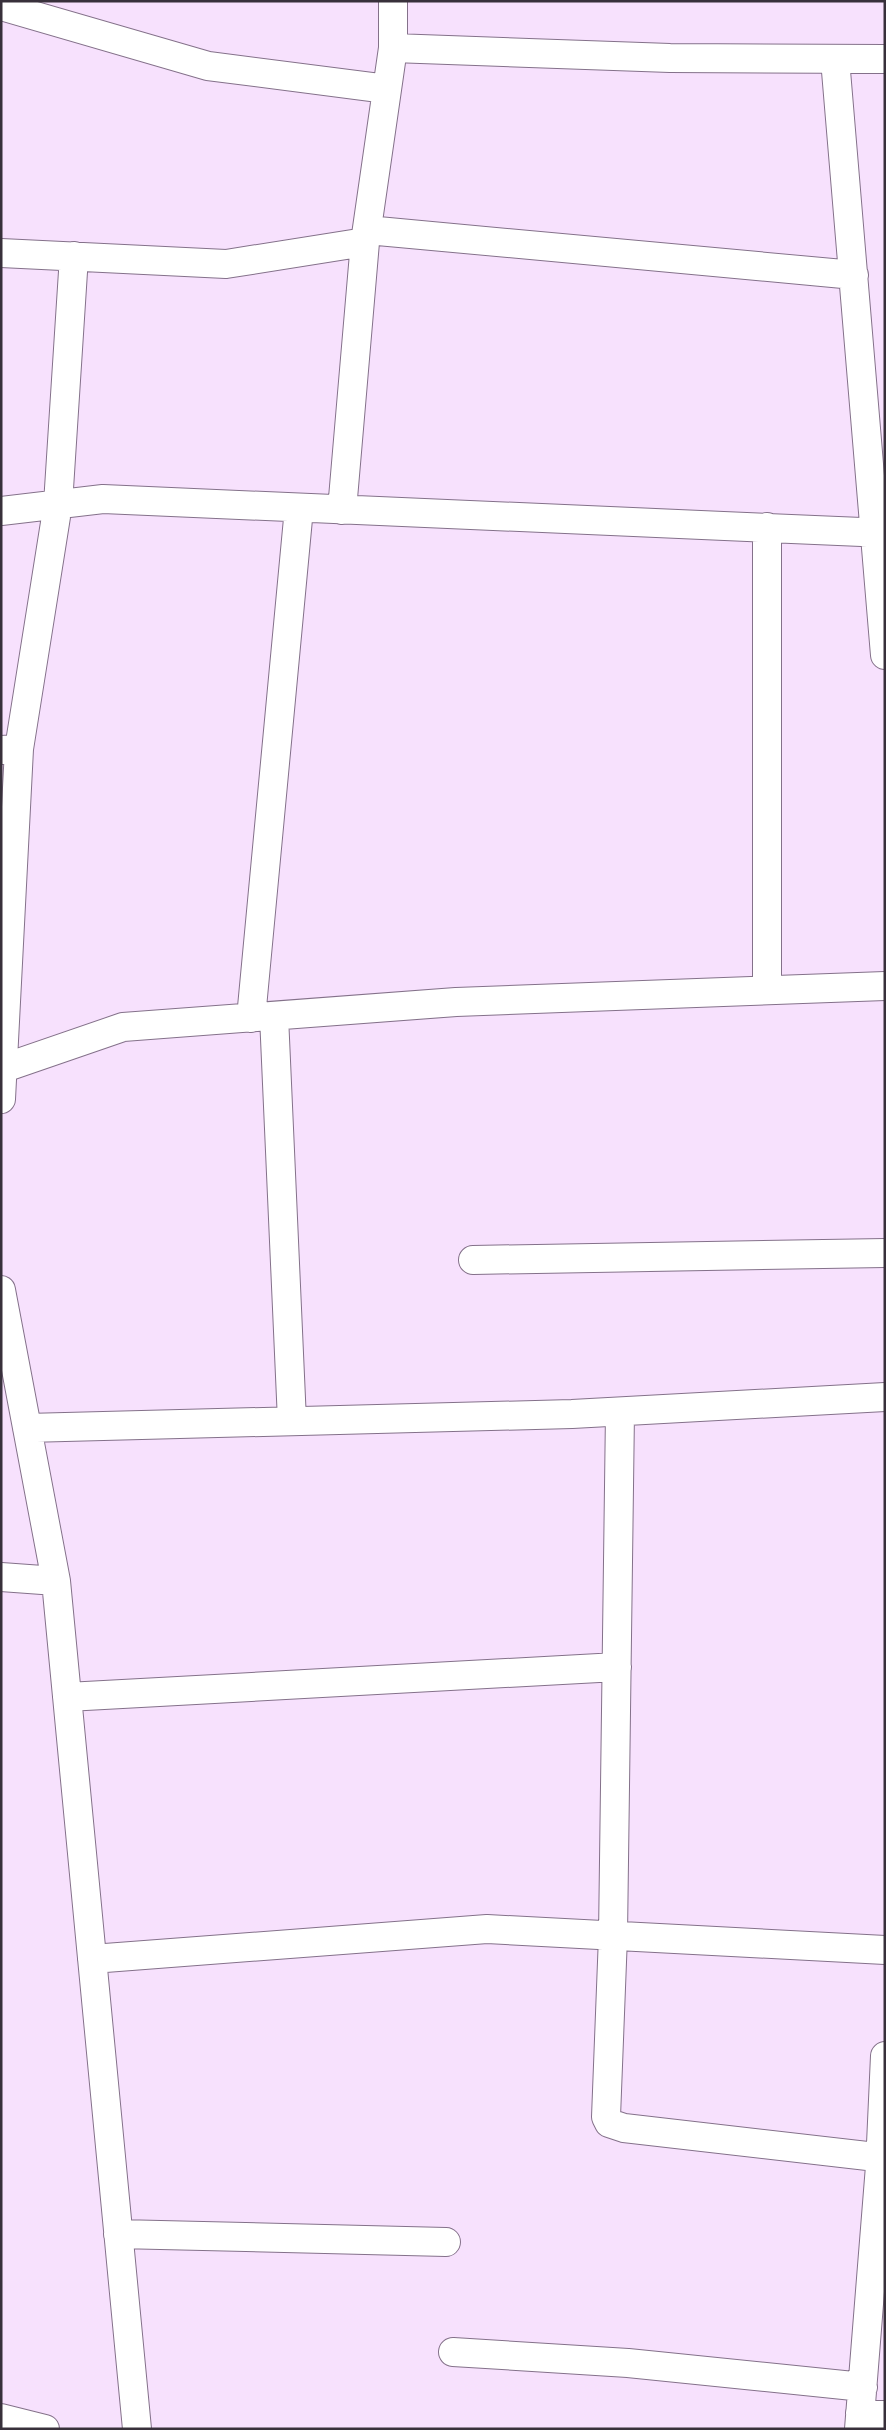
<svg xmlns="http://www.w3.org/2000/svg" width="886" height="2430" viewBox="0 0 886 2430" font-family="Montserrat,sans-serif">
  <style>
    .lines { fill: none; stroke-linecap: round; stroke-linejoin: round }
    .street-casing { stroke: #84718a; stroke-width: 30 }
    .street { stroke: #fff; stroke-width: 28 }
  </style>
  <rect width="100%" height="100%" fill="#f7e1fd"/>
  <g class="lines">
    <g class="street-casing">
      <path id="street" d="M393,1v47l277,10 215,1
        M1,6l207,60 179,23
        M835,59l50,596
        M367,230l487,45
        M1,253l225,11 139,-22
        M342,510l23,-268 28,-194
        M1,511l102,-12 782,34
        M19,749l39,-245 16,-248
        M1,750l18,-1 -18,350
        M767,990v-463
        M274,1016l18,405
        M251,1018l48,-510
        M1,1069l122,-42 333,-25 429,-16
        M473,1260l412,-7
        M1,1290l55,291 81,848
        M620,1412l-7,524 -7,181 3,6 15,5 261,30
        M27,1428l545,-14 313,-17
        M1,1577l55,4
        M67,1697l550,-30
        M92,1959l395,-30 398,21
        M118,2234l328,8
        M453,2352l175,11 235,24
        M860,2413l25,2
        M1,2418l44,11
        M859,2429l21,-263 5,-110"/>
    </g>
    <use href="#street" class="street"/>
  </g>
  <rect width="886" height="2430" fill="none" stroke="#38303b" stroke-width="5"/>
</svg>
